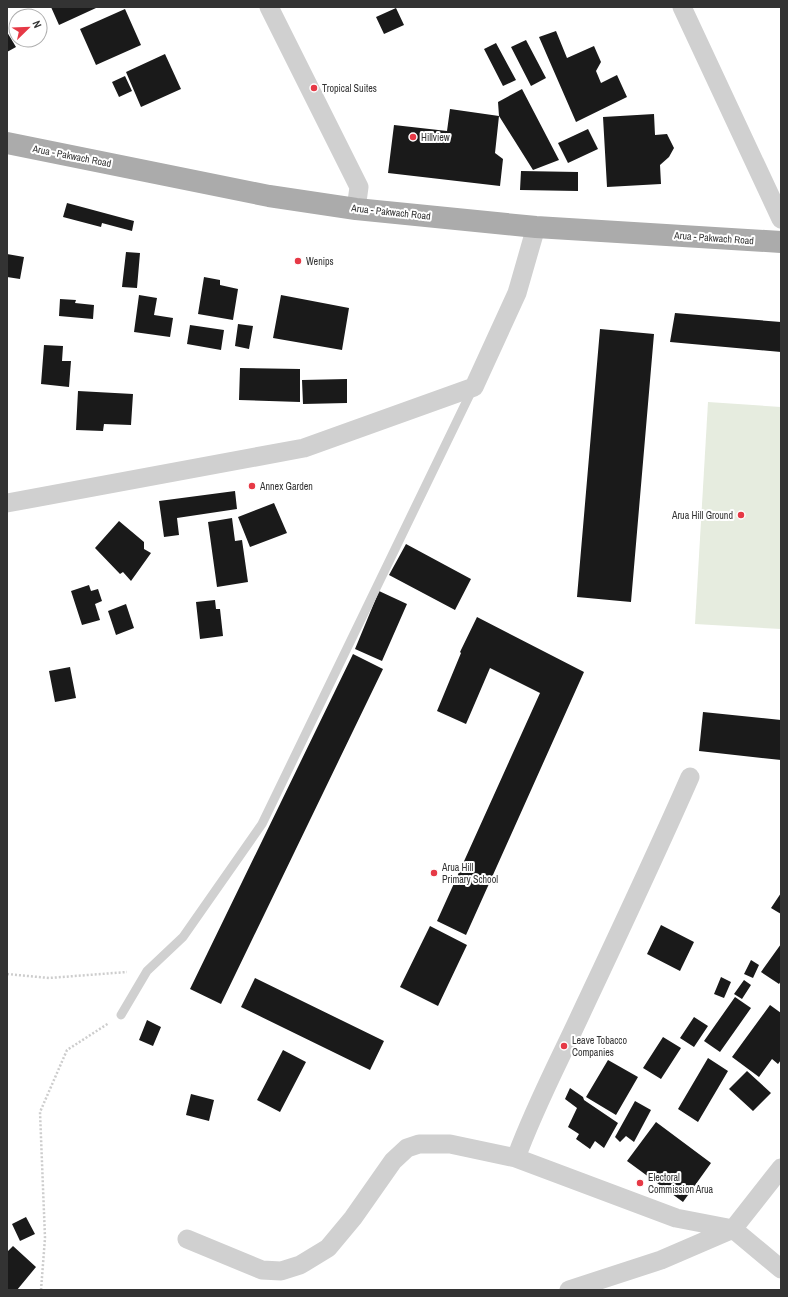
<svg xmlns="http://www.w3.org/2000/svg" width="788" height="1297" viewBox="0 0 788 1297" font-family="'Archivo Narrow',sans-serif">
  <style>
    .green { fill: #e6ecdf }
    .building { fill: #1a1a1a }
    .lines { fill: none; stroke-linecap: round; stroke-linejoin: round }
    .path { stroke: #cdcdcd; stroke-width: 2.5; stroke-dasharray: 2 2; stroke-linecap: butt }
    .service { stroke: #d0d0d0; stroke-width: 9 }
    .minor { stroke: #d0d0d0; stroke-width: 19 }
    .primary { stroke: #ababab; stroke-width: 22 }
    .poi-dot { fill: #e63946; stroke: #fff; stroke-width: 1.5 }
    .labels { text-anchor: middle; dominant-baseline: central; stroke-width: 4; stroke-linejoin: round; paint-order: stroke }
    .poi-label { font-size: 10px; fill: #333; stroke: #fff; text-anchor: start }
    .street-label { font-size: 10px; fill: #333; stroke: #fff }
  </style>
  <rect width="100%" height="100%" fill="#fff"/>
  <path class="green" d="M708,402l73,5v222l-86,-5z"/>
  <path class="building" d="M51,7h44l1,1 -37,17z
    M396,8l8,17 -20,9 -8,-17z
    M125,9l16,36 -45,20 -16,-36z
    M556,31l11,27 27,-12 7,16 -5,9 5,12 16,-8 10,22 -51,25 -37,-85z
    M7,32l9,15 -9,5z
    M526,40l20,38 -15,8 -20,-39z
    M496,43l20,37 -13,6 -19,-37z
    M165,54l16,35 -40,18 -15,-35z
    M125,76l7,15 -13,6 -7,-15z
    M522,89l37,71 -26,10 -34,-54 -4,37 8,6 -3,27 -112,-13 6,-48 53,6 3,-22 49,7 -1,-14z
    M654,114l1,21 12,-1 7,14 -5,9 -9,8 1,19 -54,3 -4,-70z
    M588,129l10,20 -30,14 -10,-20z
    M521,171l57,1v19l-58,-1z
    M67,203l67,18 -2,10 -30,-8 -1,4 -38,-10z
    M126,252l14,1 -3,35 -15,-1z
    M7,254l17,3 -4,22 -13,-2z
    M204,277l16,3v5l18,4 -5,31 -35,-6z
    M139,295l18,3 -3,17 19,3 -3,19 -36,-5z
    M281,295l68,13 -7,42 -69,-12z
    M60,299l16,1 -1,3 19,2 -1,14 -34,-3z
    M675,313l106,9v30l-111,-10z
    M238,324l15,2 -4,23 -14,-3z
    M190,325l34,5 -3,20 -34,-6z
    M600,329l54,5 -23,268 -54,-5z
    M44,345l19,1 -1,15h9l-2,26 -28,-3z
    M240,368l60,1v33l-61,-2z
    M347,379v24l-44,1 -1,-24z
    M78,391l55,3 -2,31 -27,-1 -1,7 -27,-1z
    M235,491l2,18 -60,9 2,17 -15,2 -5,-36z
    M274,503l13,30 -37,14 -12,-30z
    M232,518l3,23 7,-1 6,42 -31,5 -9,-65z
    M119,521l25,21v7l7,4 -20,28 -8,-9 -3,2 -25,-26z
    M406,544l65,35 -16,31 -66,-35z
    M89,585l2,6 7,-2 4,12 -7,3 5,16 -18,5 -11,-34z
    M379,591l28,13 -25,57 -27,-12z
    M215,600l1,9h4l3,27 -23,3 -4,-37z
    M126,604l8,24 -18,7 -8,-24z
    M477,617l107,55 -118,263 -29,-14 103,-228 -50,-25 -24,56 -29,-13 24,-58 -1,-1z
    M353,654l30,15 -162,335 -31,-15z
    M70,667l6,31 -21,4 -6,-31z
    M703,712l78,8v40l-82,-9z
    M781,893v21l-10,-6z
    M661,925l33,17 -14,29 -33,-17z
    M430,926l37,19 -29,61 -38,-19z
    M781,944v37l-2,3 -18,-12z
    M751,960l8,5 -6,13 -9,-4z
    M721,977l10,5 -7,16 -10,-4z
    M255,978l129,63 -14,29 -129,-63z
    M744,980l7,5 -9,14 -8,-5z
    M735,997l16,11 -31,44 -16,-11z
    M770,1005l11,8v47l-3,4 -6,-5 -13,18 -27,-20z
    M694,1017l14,9 -14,21 -14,-9z
    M147,1020l14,7 -8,19 -14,-6z
    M663,1037l18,11 -20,31 -18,-11z
    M283,1050l23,12 -26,50 -23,-12z
    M708,1058l20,13 -30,51 -20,-13z
    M608,1060l30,17 -22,38 -30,-18z
    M747,1071l24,22 -18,18 -24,-22z
    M570,1088l13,9 1,3 34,23 -14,25 -9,-7 -5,8 -14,-10 3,-5 -11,-7 9,-19 -12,-9z
    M191,1094l23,6 -5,21 -23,-6z
    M635,1101l16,9 -17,32 -8,-6 -6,6 -5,-5z
    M656,1122l55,41 -28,39 -56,-41z
    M26,1217l9,17 -15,7 -8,-17z
    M13,1246l23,21 -19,23h-10v-38z"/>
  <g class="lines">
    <path class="path" d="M7,974l42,4 78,-6
      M41,1290l4,-52 -5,-126 27,-62 42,-27"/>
    <path class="service" d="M121,1015l26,-44 36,-34 79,-113 210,-434"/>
    <path class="minor" d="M269,7l90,180 -3,22
      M682,7l99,212
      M7,503l297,-55 170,-61 43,-94 19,-66
      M690,777c-36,82 -74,162 -112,243 -21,45 -45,91 -62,138l160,60 57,11
      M781,1168l-48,61 48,40
      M187,1239l75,31 19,1 19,-6 28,-17 25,-30 40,-57 14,-13 12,-4h31l66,14
      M569,1290l92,-30 72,-31"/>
    <path class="primary" d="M7,143l262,53 87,13 180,18 245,15"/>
  </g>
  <g class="poi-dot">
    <circle cx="314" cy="88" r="4"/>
    <circle cx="413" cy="137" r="4"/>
    <circle cx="298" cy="261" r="4"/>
    <circle cx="252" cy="486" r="4"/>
    <circle cx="741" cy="515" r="4"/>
    <circle cx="434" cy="873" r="4"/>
    <circle cx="564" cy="1046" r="4"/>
    <circle cx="640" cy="1183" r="4"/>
  </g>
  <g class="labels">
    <g class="poi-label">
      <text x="322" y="88">Tropical Suites</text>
      <text x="421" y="137">Hillview</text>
      <text x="306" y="261">Wenips</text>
      <text x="260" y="486">Annex Garden</text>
      <text x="733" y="515" text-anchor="end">Arua Hill Ground</text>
      <text x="442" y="867">Arua Hill<tspan x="442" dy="12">Primary School</tspan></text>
      <text x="572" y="1040">Leave Tobacco<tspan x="572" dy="12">Companies</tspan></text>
      <text x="648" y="1177">Electoral<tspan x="648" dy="12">Commission Arua</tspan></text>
    </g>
    <g class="street-label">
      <text transform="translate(72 156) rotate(11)">Arua - Pakwach Road</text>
      <text transform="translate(391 212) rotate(6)">Arua - Pakwach Road</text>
      <text transform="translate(714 238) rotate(4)">Arua - Pakwach Road</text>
    </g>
  </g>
  <rect width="788" height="1297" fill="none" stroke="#333333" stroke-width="16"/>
  <g transform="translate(28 28) rotate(67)"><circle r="19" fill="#ffffff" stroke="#adadad"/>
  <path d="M0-3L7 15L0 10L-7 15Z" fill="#e63946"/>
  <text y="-6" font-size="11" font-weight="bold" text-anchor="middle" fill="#333333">N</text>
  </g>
</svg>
